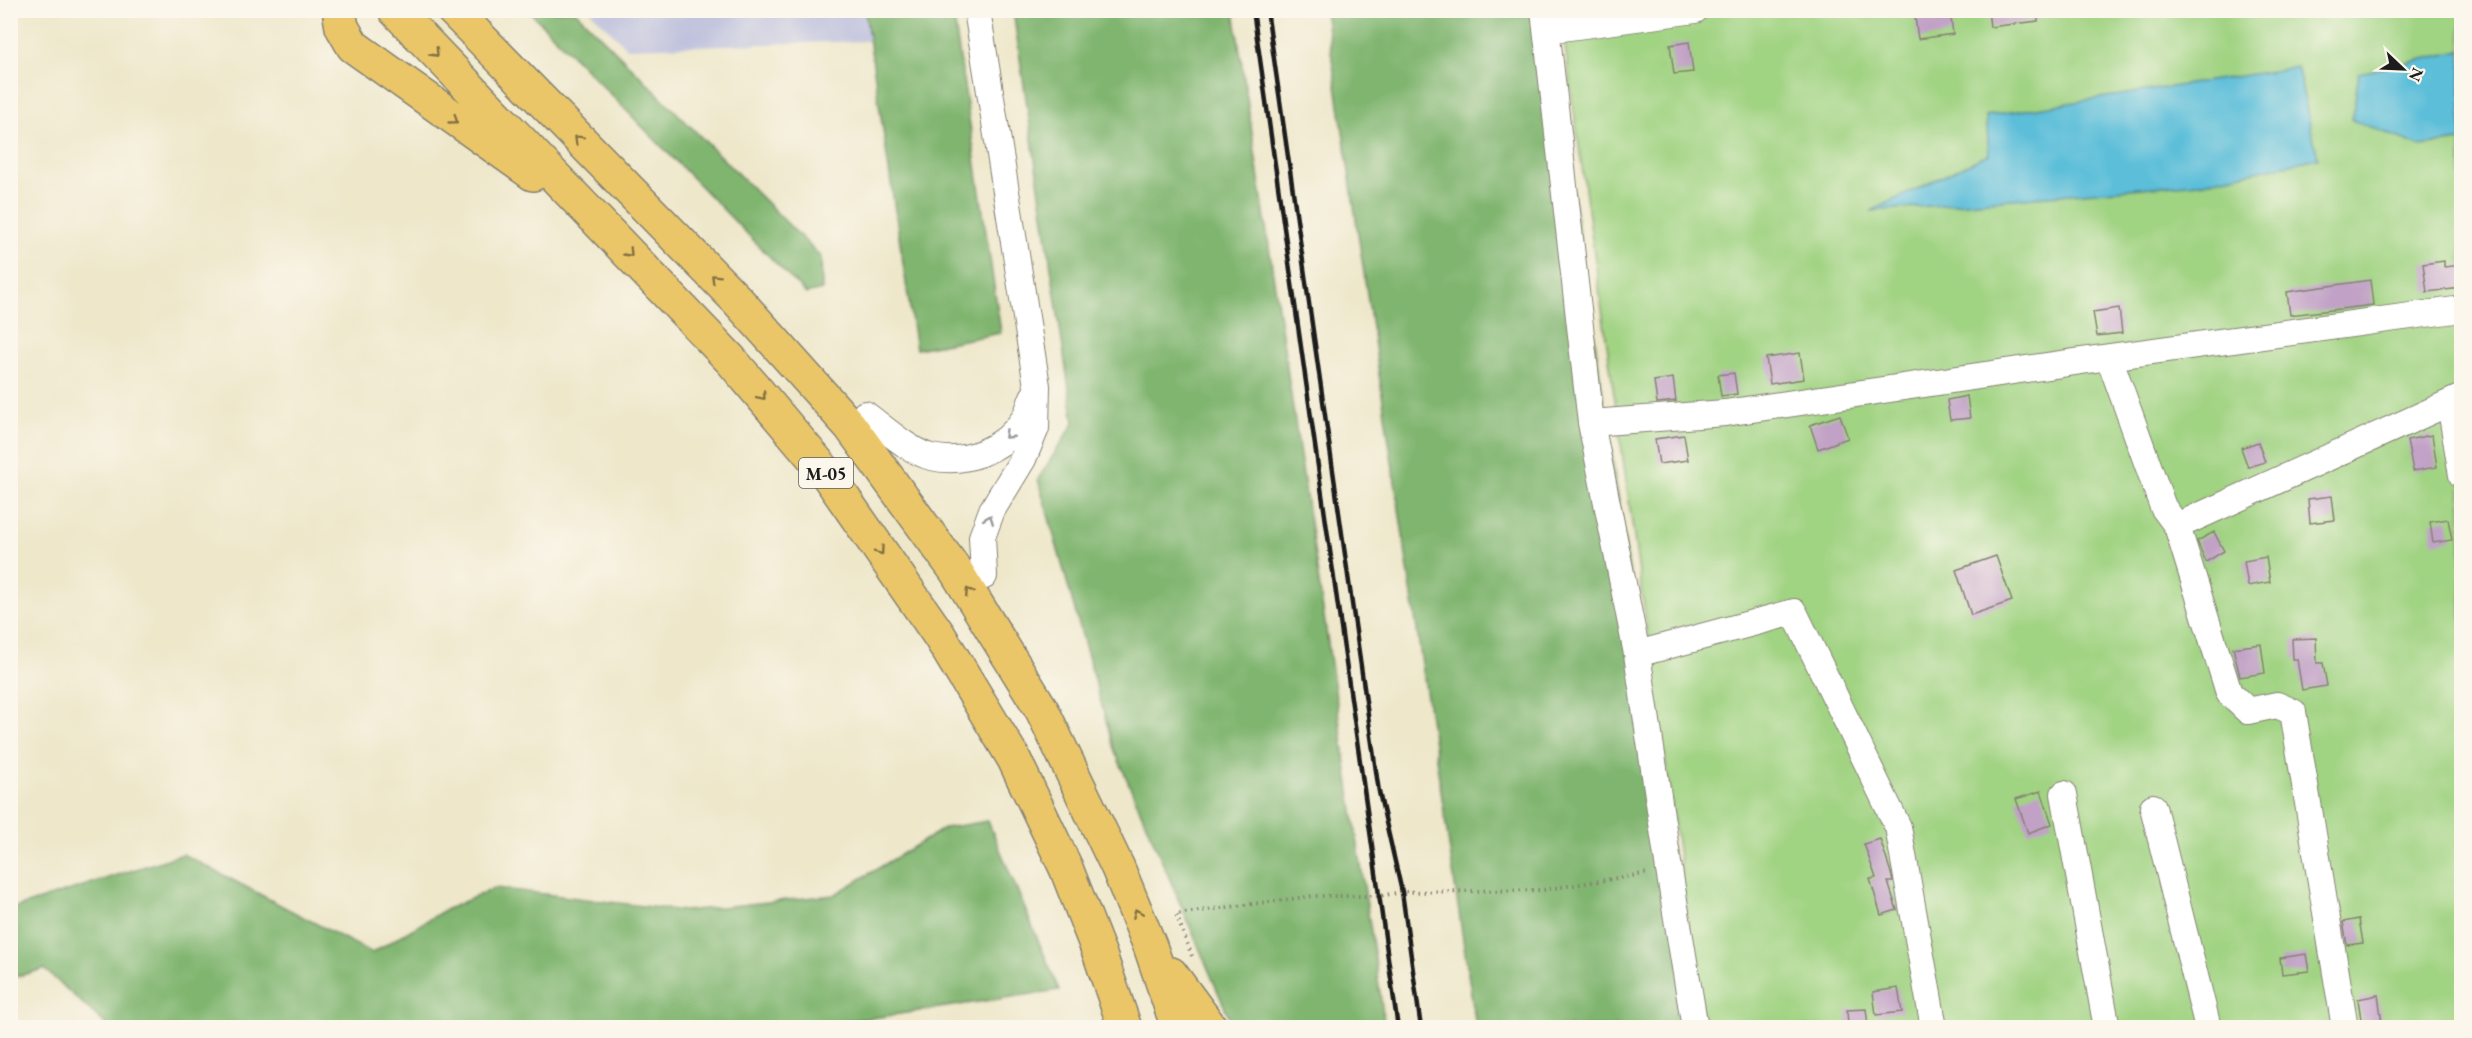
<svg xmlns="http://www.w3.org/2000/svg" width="2472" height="1038" viewBox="0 0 2472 1038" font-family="'EB Garamond',serif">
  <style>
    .industrial { fill: #c0c2dd }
    .green { fill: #a0d382; stroke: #5e784f; stroke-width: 1.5 }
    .forest { fill: #80b570; stroke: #4e6846; stroke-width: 1.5 }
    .water { fill: #5bbed9; stroke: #3c6d7a; stroke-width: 1.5 }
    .building { fill: #c1a1c6 }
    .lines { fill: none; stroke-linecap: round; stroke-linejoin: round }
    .minor-casing { stroke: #858273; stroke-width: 28 }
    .highway-casing { stroke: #858273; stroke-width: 36 }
    .path { stroke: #858273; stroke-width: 4; stroke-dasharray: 1.5 4.5; stroke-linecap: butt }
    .minor { stroke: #fff; stroke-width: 26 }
    .highway { stroke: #ebc669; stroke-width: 33 }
    .rail { stroke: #1c1c1c; stroke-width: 4.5 }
    .oneway { stroke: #847142 }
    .oneway2 { stroke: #999 }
    .labels { text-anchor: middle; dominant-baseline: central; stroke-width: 4.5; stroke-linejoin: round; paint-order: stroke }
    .shield { fill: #fbf7ec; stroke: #5f5e5a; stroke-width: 1.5 }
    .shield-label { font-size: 18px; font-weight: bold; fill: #1c1c1c }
  </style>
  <rect width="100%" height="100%" fill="#fbf7ec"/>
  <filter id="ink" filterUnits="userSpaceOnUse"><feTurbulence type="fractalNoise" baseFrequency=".0167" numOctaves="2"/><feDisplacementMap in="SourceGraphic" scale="12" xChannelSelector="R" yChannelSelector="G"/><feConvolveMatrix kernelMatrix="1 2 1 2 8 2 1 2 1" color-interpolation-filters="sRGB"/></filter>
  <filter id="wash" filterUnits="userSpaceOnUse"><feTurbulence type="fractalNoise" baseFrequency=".008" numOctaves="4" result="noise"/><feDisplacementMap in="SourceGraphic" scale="24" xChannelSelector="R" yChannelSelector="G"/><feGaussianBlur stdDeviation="1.35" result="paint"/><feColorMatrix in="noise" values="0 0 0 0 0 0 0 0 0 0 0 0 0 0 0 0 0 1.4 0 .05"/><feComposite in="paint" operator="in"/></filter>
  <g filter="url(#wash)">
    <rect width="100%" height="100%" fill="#eee7ca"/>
    <path class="industrial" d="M590,11h275l4,30 -242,7z"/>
    <path class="green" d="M1560,11h901v1016h-758z"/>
    <path class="forest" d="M529,11h46l246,246 1,33 -16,4z
      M865,11h88l48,322 -85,16z
      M1013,11h221l151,1016h-152l-119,-278 -76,-270 36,-56z
      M1325,11h221l151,1016h-221z
      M988,821l71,169 -186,28 -90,10h-673l-66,-59 -33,9v-69l172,-55 189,99 71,-42 52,-23 189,23 150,-16 111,-67z"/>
    <path class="water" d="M2461,51v90l-41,5 -68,-26 7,-47z
      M2297,67l21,91 -118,25 -329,28 118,-57 -3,-38z"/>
    <g id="blocks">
      <path class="building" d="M1914,10h36l3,24 -35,5z
        M1988,10h50v11l-48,6z
        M1689,42l4,30 -19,2 -4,-29z
        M2444,261v6l18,-2v23l-35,4 -4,-28z
        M2370,280l3,25 -83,10 -3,-23z
        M2119,308l3,25 -25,3 -4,-24z
        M1800,353l4,26 -34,5 -4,-26z
        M1734,373l3,21 -16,2 -3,-21z
        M1673,378l3,23 -19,2 -3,-22z
        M1967,396l3,22 -20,2 -3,-20z
        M1840,415l8,23 -30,11 -8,-24z
        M1684,435l4,25 -29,4 -4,-25z
        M2432,435l5,32 -24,4 -6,-31z
        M2258,442l7,20 -17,5 -7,-19z
        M2332,496l3,24 -25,3 -2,-24z
        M2448,519l4,21 -19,3 -3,-21z
        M2214,532l10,19 -18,11 -9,-21z
        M1996,556l16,45 -41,14 -15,-45z
        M2266,557l4,25 -22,4 -4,-25z
        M2316,638l1,25h6l4,23 -25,4 -5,-31h-4l-1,-20z
        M2261,644l4,29 -25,4 -7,-29z
        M2041,791l11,33 -24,9 -12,-34z
        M1880,839l11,34 2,9h-5l9,28 -16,5 -11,-36 6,-1 -12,-34z
        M2359,919l4,24 -16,2 -4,-23z
        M2306,954l3,17 -27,3 -2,-16z
        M1898,988l4,24 -26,3 -3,-23z
        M2378,995l4,28 -20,3 -4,-27z
        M1866,1009l2,16 -20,2 -1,-17z"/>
    </g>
  </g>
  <g filter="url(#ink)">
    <use href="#blocks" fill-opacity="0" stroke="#858273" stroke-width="1.5"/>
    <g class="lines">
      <g class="minor-casing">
        <path id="minor" d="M977,10l60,376 -1,42 -13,31 -31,51 -10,27 2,39
          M1544,10l47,413 46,231 32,216 26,158
          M1547,30l148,-20
          M2109,357l54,150 14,19
          M2450,403l12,72
          M865,414c18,13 45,38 66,43 35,8 74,-8 93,-38 4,-6 6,-15 9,-22
          M1591,423l134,-10 384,-56 353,-48
          M1637,654l157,-42 104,215 36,201
          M2064,794l43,234
          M2153,807l55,221
          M2345,1028l-52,-316 -16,-7 -29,6 -19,-18 -52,-167 285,-129"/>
      </g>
      <g class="highway-casing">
        <path id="highway" d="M339,10l3,17 11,19 180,128
          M395,10l336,350 93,110 115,165 75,124 52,109 34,87 25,73
          M453,10l285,291 112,125 106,145 86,139 76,158 32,78 28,82
          M1171,974l40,54"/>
      </g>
      <path class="path" d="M1192,956l-16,-42 138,-18h65l23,-4 141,-2 106,-17"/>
      <use href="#minor" class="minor"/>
      <use href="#highway" class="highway"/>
      <path class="rail" d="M1253,10l145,1018
        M1267,10l112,782 23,100 19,136"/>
    </g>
    <defs><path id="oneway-chevron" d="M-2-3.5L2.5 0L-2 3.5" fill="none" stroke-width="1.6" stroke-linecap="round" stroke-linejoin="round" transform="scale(1.5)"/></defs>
    <g class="oneway">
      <use href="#oneway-chevron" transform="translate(435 53) rotate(46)"/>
      <use href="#oneway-chevron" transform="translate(454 120) rotate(36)"/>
      <use href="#oneway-chevron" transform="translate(578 139) rotate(-135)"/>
      <use href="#oneway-chevron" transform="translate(629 253) rotate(46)"/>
      <use href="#oneway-chevron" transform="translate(715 278) rotate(-135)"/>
      <use href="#oneway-chevron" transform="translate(762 396) rotate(50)"/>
      <use href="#oneway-chevron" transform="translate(880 551) rotate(55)"/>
      <use href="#oneway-chevron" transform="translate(969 592) rotate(-122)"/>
      <use href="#oneway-chevron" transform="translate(1137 913) rotate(-113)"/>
    </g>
    <g class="oneway2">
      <use href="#oneway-chevron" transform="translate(1008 435) rotate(136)"/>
      <use href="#oneway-chevron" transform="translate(989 519) rotate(-69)"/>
    </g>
  </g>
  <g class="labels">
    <rect class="shield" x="799" y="458" width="54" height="30" rx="4.5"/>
    <g class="shield-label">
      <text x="826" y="473">М-05</text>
    </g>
  </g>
  <rect width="2472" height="1038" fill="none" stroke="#fbf7ec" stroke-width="36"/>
  <g transform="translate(2403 69) rotate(113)" stroke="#fbf7ec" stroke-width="4.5" paint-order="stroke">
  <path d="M0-4.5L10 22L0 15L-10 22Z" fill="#1c1c1c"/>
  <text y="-9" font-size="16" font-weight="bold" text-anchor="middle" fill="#1c1c1c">N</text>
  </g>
</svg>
